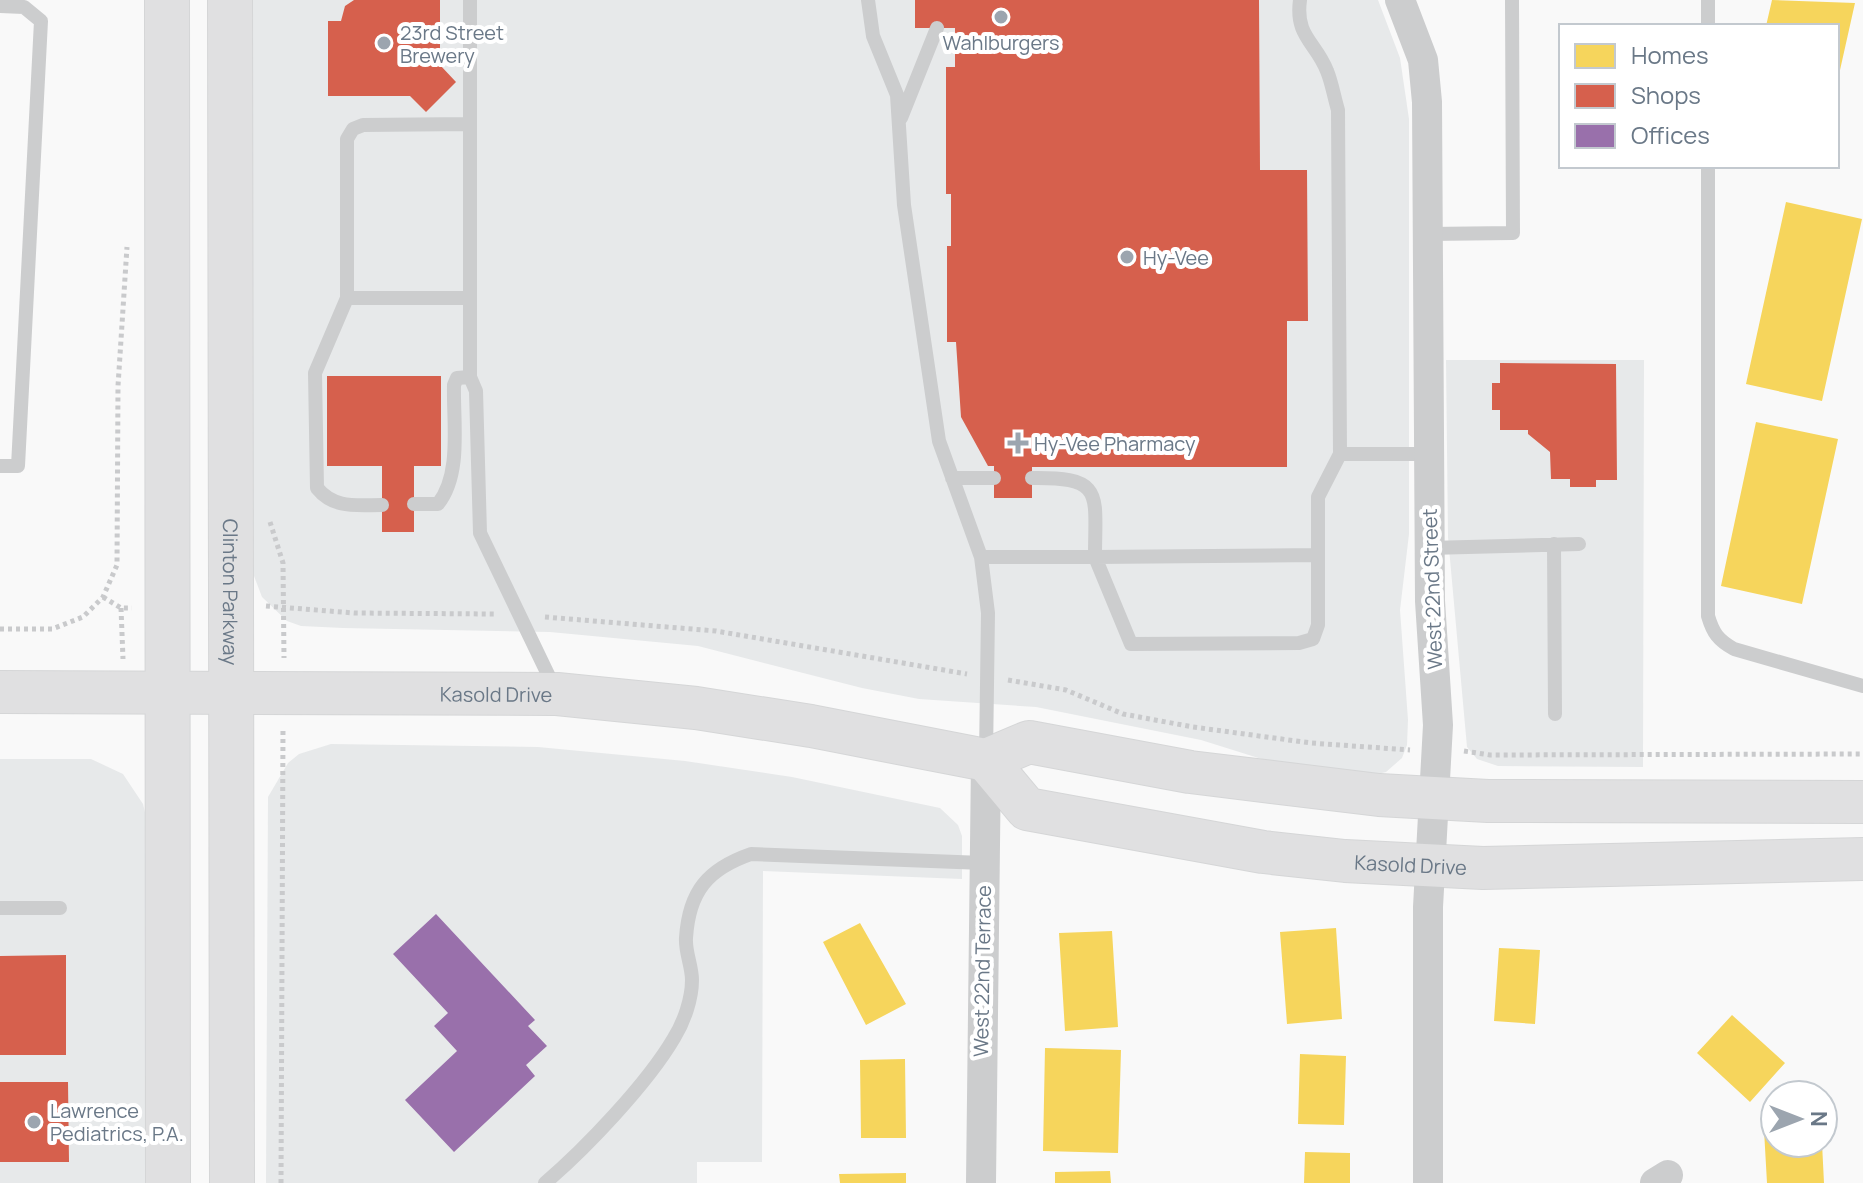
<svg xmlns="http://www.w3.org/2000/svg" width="1863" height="1183" viewBox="0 0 1863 1183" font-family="Manrope,sans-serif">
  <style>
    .built { fill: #e7e9ea }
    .homes { fill: #f6d55c }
    .shops { fill: #d6604d }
    .offices { fill: #9970ab }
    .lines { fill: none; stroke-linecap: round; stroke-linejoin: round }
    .secondary-casing { stroke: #d5d6d7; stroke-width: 44 }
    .primary-casing { stroke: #d5d6d7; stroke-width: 46 }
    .path { stroke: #c9cacc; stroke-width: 5; stroke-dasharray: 4 4; stroke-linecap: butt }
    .lane { stroke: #cccdce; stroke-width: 14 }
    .street { stroke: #cccdce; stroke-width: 30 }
    .secondary { stroke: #e0e0e1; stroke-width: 42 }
    .primary { stroke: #e0e0e1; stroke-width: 44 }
    .poi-dot { fill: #9ca5af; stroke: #fff; stroke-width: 3 }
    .labels { text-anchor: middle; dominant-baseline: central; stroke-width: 8; stroke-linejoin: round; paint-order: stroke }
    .poi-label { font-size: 20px; fill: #6a7887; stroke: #fff; text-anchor: start }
    .street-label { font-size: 20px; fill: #6a7887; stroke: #fff }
  </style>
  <rect width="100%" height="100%" fill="#f9f9f9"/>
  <path class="built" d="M251,0h1127l22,58 9,61v415l-9,76 8,110 -1,25 -5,13 -16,14 -12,3 -100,-12 -73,-23 -165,-33 -117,-8 -57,-11 -164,-42 -148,-14 -207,-4 -42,-2 -14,-5 -25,-24 -11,-29z
    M1446,360h198l-1,407 -145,-1 -21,-7 -10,-12 -19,-210z
    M331,744l207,3 147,14 107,16 148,31 18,17 4,11v43l-199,-8 -1,291h-65v21h-431l2,-386 20,-34 11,-9z
    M0,759h91l32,15 20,30 5,21 1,358h-149z"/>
  <path class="homes" d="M1772,0l83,3 -17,76 -1,-53h-71z
    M1786,202l76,17 -40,182 -76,-17z
    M1756,422l82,17 -36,165 -81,-18z
    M860,923l46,81 -40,21 -43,-83z
    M1336,928l6,91 -55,5 -7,-92z
    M1112,931l6,96 -53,4 -6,-98z
    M1499,948l41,2 -5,74 -41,-3z
    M1732,1015l53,48 -35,39 -53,-49z
    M1045,1048l76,2 -3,103 -75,-2z
    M1300,1054l46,2 -2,69 -46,-1z
    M905,1059l1,79h-45l-1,-78z
    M1764,1130h11v13h47l2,40h-57z
    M1305,1152l45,1v30h-46z
    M1110,1171l1,12h-56v-11z
    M906,1173v10h-66l-1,-9z"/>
  <path class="shops" d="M354,0h86v65l16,17 -30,30 -16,-16h-82v-75h13l4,-15z
    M915,0h344l1,170h47l1,151h-21v146h-255v31h-38v-32h-6l-27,-49 -5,-75h-9v-96h4v-52h-5v-127h9v-39h-40z
    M1500,363l116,1 1,116h-21v7h-26v-8h-19l-1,-27 -22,-18v-4h-28v-20h-8v-27h8z
    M327,376h114v90h-27v66h-32v-66h-55z
    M66,955v100h-66v-99z
    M0,1082h68l1,80h-69z"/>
  <path class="offices" d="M436,914l99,106 -7,6 19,20 -21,19 9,11 -81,76 -49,-52 52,-49 -23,-25 14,-13 -55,-59z"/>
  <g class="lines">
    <g class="secondary-casing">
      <g id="secondary">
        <path id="s1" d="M0,692l557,2 139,14 115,18 175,34 43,-18 161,30 189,23 109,6 375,1"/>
        <path id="s2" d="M986,760l41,49 236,43 82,9 138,7 380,-9"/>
      </g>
    </g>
    <g class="primary-casing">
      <g id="primary">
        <path d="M167,0l1,1183"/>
        <path id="s3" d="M230,0l2,1183"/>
      </g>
    </g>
    <path class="path" d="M270,522l13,41 1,95
      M103,597l18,11h11
      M266,606l88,7 141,1
      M121,608l2,51
      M545,617l171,14 251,43
      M0,629h52l31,-12 20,-20 14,-32 1,-179 9,-139
      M1008,680l58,10 57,24 70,13 118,16 99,7
      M1464,751l26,4 373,-1
      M281,1183l2,-455"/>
    <path class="lane" d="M470,0v377l6,14 4,142 75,156
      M868,0l5,36 24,59 7,110 35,236 42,116 7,56 -2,143
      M1300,0c-5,37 16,42 27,71 5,12 7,26 11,39l2,344h89
      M0,6l24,1 17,14 -23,445h-18
      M1708,26v-26
      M901,118l36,-90
      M470,124l-107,1 -10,4 -6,10v159h123
      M1708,166v450c5,17 10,24 26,33l129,37
      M1428,234l85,-1 -1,-233
      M347,298l-32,75 2,115c17,21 39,17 65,17
      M952,478h42
      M1032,478c73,-1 63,15 63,79l223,-2
      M414,504h24c24,-30 15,-82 16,-119l3,-7 13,-1
      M1554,544l1,170
      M1429,548l150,-4
      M981,557h114l36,87 168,-1 14,-4 5,-14v-128l22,-43
      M0,908h60
      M545,1183c40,-34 102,-99 129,-145 10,-16 18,-39 18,-58 0,-14 -7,-28 -6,-42 3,-47 22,-69 65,-84l232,9"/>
    <path class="street" d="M1400,0l23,60 4,42 3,499 8,124 -10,182v276
      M981,1183l5,-423
      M1655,1183l13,-8"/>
    <use href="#secondary" class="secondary"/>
    <use href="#primary" class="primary"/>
  </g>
  <g class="poi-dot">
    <circle cx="1001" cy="17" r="8"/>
    <circle cx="384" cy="43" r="8"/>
    <circle cx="1127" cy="257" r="8"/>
    <path d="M1014 431h8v8h8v8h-8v8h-8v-8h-8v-8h8z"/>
    <circle cx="34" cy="1122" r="8"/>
  </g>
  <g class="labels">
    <g class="poi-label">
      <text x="400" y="32">23rd Street<tspan x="400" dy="23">Brewery</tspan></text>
      <text x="1001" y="42" text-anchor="middle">Wahlburgers</text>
      <text x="1143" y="257">Hy-Vee</text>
      <text x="1034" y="443">Hy-Vee Pharmacy</text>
      <text x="50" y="1110">Lawrence<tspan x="50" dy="23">Pediatrics, P.A.</tspan></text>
    </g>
    <g class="street-label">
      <text transform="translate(1432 589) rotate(-92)">West 22nd Street</text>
      <text stroke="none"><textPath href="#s3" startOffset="592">Clinton Parkway</textPath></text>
      <text stroke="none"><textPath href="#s1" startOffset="496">Kasold Drive</textPath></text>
      <text stroke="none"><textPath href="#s2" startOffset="452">Kasold Drive</textPath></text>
      <text transform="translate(982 971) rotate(-89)">West 22nd Terrace</text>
    </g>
  </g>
  <rect x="1559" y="24" width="280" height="144" fill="#ffffff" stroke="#c3c9cf" stroke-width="2"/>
  <rect x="1575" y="44" width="40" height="24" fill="#f6d55c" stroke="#c3c9cf" stroke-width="2"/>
  <text x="1631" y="64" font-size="24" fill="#6a7887">Homes</text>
  <rect x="1575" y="84" width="40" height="24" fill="#d6604d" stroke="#c3c9cf" stroke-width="2"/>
  <text x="1631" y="104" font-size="24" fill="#6a7887">Shops</text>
  <rect x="1575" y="124" width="40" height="24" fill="#9970ab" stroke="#c3c9cf" stroke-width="2"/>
  <text x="1631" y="144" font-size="24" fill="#6a7887">Offices</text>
  <g transform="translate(1799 1119) rotate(90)"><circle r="38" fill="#ffffff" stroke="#c3c9cf" stroke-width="2"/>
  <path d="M0-6L14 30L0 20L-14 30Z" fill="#9ca5af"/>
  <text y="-12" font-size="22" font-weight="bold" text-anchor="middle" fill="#6a7887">N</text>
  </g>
</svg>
